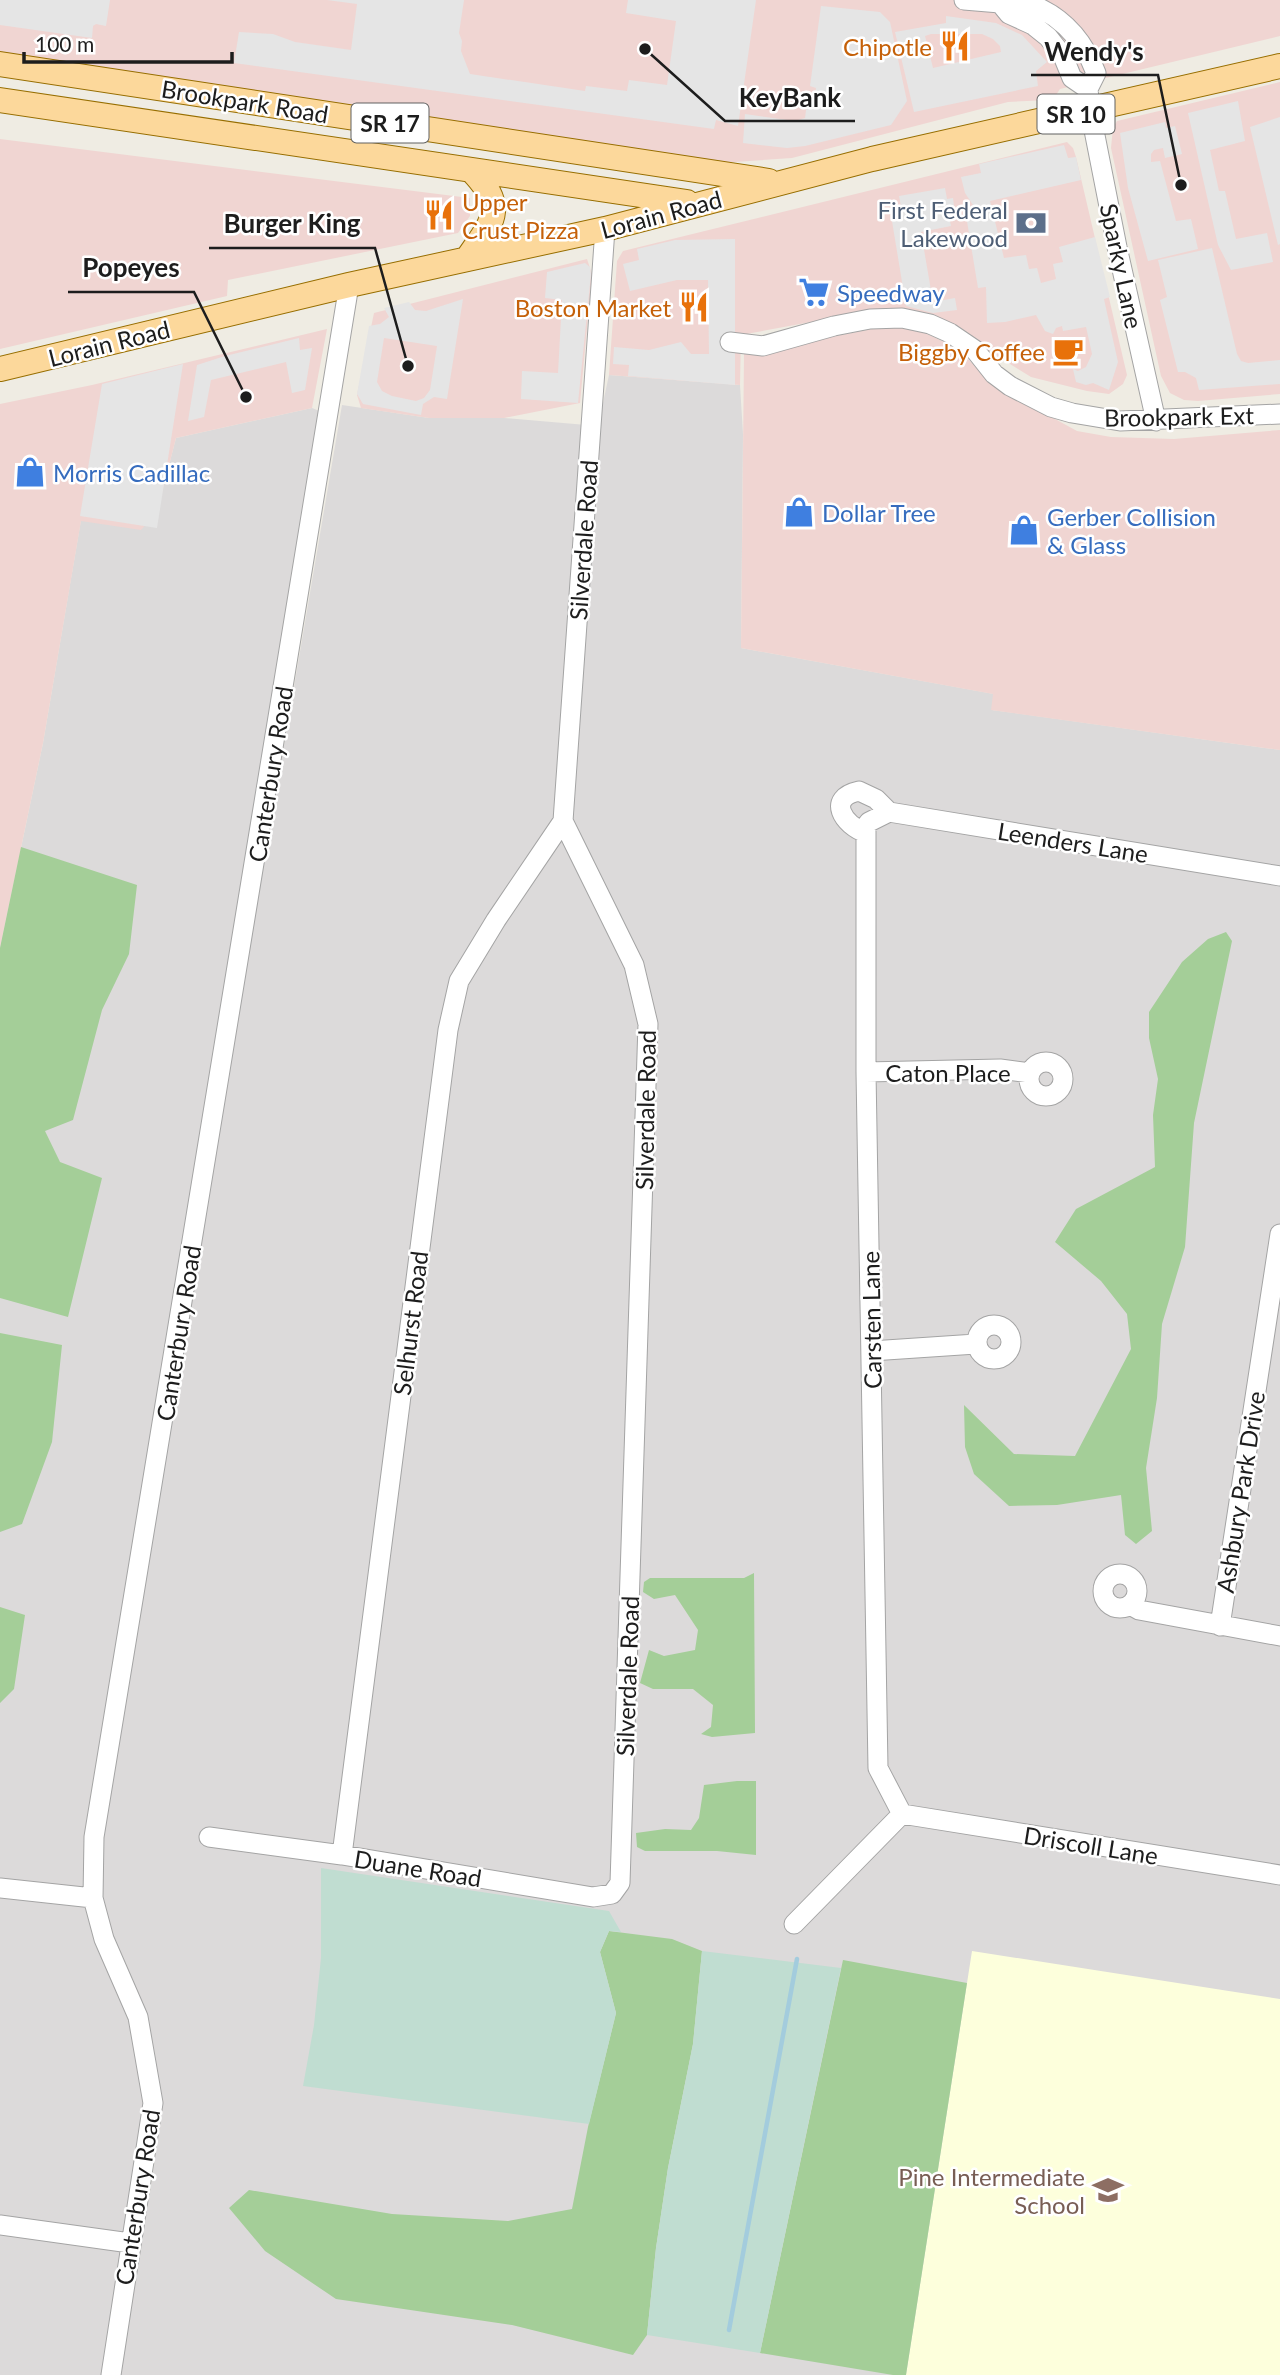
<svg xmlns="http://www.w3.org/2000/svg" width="1280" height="2375" viewBox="0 0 1280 2375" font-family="Lato,sans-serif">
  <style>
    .residential { fill: #dcdada }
    .commercial { fill: #f0d5d2 }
    .education { fill: #fdffdc }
    .forest { fill: #a4ce98 }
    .wetland { fill: #c0ddd1 }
    .parking { fill: #e5e5e5; fill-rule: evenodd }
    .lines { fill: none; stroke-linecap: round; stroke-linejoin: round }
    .stream { stroke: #a3ccdd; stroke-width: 4.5 }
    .minor-casing { stroke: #a4a4a4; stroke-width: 21 }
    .major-casing { stroke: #976e00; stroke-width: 26 }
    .minor { stroke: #fff; stroke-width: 19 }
    .major { stroke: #fcd89b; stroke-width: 24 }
    .labels { text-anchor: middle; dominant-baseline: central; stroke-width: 5; stroke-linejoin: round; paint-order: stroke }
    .shield { fill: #fff; stroke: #616161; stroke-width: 2 }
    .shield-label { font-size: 23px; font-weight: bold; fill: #1d1d1d }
    .food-label { font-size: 24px; fill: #c56008; stroke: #fff; text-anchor: end }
    .street-label { font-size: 24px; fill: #1d1d1d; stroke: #fff }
    .service-label { font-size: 24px; fill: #4e5e75; stroke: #fff; text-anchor: end }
    .shop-label { font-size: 24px; fill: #366cbe; stroke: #fff; text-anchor: start }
    .education-label { font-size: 24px; fill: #785e54; stroke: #fff; text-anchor: end }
    .leader { fill: none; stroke: #1d1d1d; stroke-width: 2.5 }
    .callout-dot { fill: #1d1d1d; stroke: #fff; stroke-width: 2.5 }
    .callout-label { font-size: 26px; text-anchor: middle; font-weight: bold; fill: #1d1d1d; stroke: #fff; stroke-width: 5; stroke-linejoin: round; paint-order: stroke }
  </style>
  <rect width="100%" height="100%" fill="#efece3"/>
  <path class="residential" d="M609,375l131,10 3,49 -2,214 253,46 -2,16 288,40v1625h-1161l35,-208 7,-63 -51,-175 -12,-32 1,-36 108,-663 135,-793 87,13h75l94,8z
    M312,408l10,4 -237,1417 2,85 48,116 11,82 -43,263h-103v-1427l43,-205 38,-223 76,-9 19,-73z"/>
  <path class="commercial" d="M0,0h1280v36l-220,53 -4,6 -7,5 -41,2 -216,56 -86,6 -706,-107z
    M1280,82v312l-82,7 -14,-1 -14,-7 -9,-17 -50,-228 2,-20 4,-7z
    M0,139l470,59v18l-12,17 -230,47 -1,16 -227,53z
    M1067,142l6,6 3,9 51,218 -4,9 -14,10 -22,-3 -56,-14 -101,-63 -65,-2 -124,23 -1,50 -131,-10 8,-114 6,-10z
    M587,259l5,15 -12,129 -76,15h-75l-68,-10 -4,-13 17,-82z
    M882,327l35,2 42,20 32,35 86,47 34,6 63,2 106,-9v320l-289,-40 2,-16 -252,-46 3,-294z
    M327,329l-15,79 -136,30 -19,74 -16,18 -60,-9 -38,222 -43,205v-544l92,-19z"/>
  <path class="education" d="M972,1951l308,48v376h-374z"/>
  <path class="forest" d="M21,847l116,38 -8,69 -27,56 -29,110 -28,11 15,31 42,16 -34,139 -68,-19v-350z
    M1226,932l6,9 -38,182 -9,124 -23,77 -5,74 -11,70 6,63 -16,13 -11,-9 -4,-40 -64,10 -48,1 -35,-32 -9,-27 -1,-42 50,49 61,2 56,-107 -4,-35 -26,-33 -46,-39 21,-33 79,-42 -2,-52 5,-36 -9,-41v-26l33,-50 26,-23z
    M0,1333l62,12 -10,97 -30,82 -22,8z
    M754,1573l1,160 -43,4 -11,-3 10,-7 2,-22 -20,-16h-40l-13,-6 9,-33 15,6 31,-6 3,-20 -23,-35 -21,4 -11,-7 1,-10 6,-4h94z
    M0,1607l25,8 -11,74 -14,14z
    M737,1781h19v74l-39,-4h-72l-8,-4 -1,-14 29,-4 26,1 8,-12 5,-33z
    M609,1931l63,8 30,12 -9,93 -25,124 -12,80 -9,87 -14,20 -121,-30 -176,-26 -71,-48 -36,-43 20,-18 143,24 116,7 64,-12 16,-82 28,-114 -16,-61z
    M843,1960l124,23 -61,392h-13l-133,-22z"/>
  <path class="wetland" d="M321,1868l288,43 12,21 -12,-1 -9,21 16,61 -27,111 -286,-38 11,-61 7,-67z
    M702,1951l139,17 -81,385 -113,-18 9,-87 12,-80 25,-124z"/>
  <path class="parking" d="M0,0h110l-4,26 -10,-2 -3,2 -1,12 -92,-13z
    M327,0h137l-5,33 3,8 -1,10 9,23 115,17 1,-5 41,5 2,-11 38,5 9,-64 -50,-8 2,-13h128l-18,126 -22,-6 -2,9 -480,-66 5,-31 34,2 22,8 56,8 6,-46z
    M821,6l59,6 10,10 17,79 -16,24 -86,21 -18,2 -44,-5 2,-29 50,7 10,-3 2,-15 7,1 2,-16 -6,-2z
    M946,16l50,7 26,12 25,27 -11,9 2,15 -124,26 -19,-80 51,-9zM931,34h51l11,5 7,7 1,6 -68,16 -8,-32z
    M1238,101l7,40 -35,9 9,41h6l11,48 31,-6 6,29 -42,8 -13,-25 -30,-132z
    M1280,117v127l-2,1 -28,-118z
    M1165,122l1,6 9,-2 7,28 -17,4 -2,-10 -9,2 -3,4v8l9,-1 16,60 15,-2 7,30 -50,12 -20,-73 -8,-55z
    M1064,145l4,13 8,-1 5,23 -91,21 14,57 22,-3 3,14 8,-1 4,15 15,-4 -3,-15 10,-2 -4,-15 36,-10 15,60 -6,2 14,63 -9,28 -16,-7 -7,2 -10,-3 -3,-13 5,2 8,-4 6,-13 -6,-27 -23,4 -1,-5 -6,2 -3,6 -8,-3 -9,-16 -31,7 -18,1 -1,-36 -8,1 -13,-79 8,-4 -8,-12 -4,-16 20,-4 -2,-9z
    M945,188l2,11 6,-1 2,16 -6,2 2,10 -30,6 12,70 22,-4 2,12 -24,3 -27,-7 -15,-91 11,-3 -3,-16z
    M735,239v146l-107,-9 1,-11 -16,-1 1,-17 35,3 32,-8 10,12h18l-1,-74h-31l-47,11 -7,-27 16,-4 -2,-11 38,-9z
    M1212,248l25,106 4,7 7,2 32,-3v24l-81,6 -3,-12 -11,-6h-7l-18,-72 7,-3 -9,-37z
    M585,263l5,4 1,7 -13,129 -57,-4 1,-28 36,2 4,-73 -17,-2 2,-26z
    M463,299l-16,100 -13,-2 -11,7 -2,11 -58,-11 -6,-10 12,-68 11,-2 9,-7 -5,-9 25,-6 6,8 11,1zM384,338l53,8 -7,44 -6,8 -8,3 -24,-5 -10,-5 -5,-9z
    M299,338l1,12 12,-2 -7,42 -13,3 -6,-31 -75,18 -7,37 -16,4 9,-56 28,-9z
    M183,364l-26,164 -77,-12 22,-132z"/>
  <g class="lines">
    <path class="stream" d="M729,2330l68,-371"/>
    <g class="minor-casing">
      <path id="minor" d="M964,0l36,3 10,-3
        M1017,0c39,10 65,36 79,73l-8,16 2,21 27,137 39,174
        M1000,3l9,11 24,11 15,12 15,19 9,22 16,11
        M730,342l33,4 71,-20 36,-7 32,-1 28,6 20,9 25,17 19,24 16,12 41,21 21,6 48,8 160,-7
        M866,833c-23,-8 -40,-35 -7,-42l17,8 13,13
        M1029 1079a17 17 0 1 1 34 0a17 17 0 1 1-34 0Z
        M866,1072l134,-3 30,4
        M977 1342a17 17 0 1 1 34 0a17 17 0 1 1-34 0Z
        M871,1351l105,-7
        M1103 1591a17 17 0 1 1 34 0a17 17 0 1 1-34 0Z
        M1130,1605l9,5 141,26
        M1220,1626l60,-392
        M902,1814l-24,-46 -12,-696v-246l3,-4 20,-10 391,64
        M902,1814l378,61
        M209,1837l133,18 251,42 19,-3 8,-11 28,-859 -14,-59 -71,-144 42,-592
        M342,1855l106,-825 11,-49 37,-61 67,-99
        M0,1888l93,10
        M794,1924l108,-110
        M0,2225l130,18
        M111,2375l42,-272 -15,-86 -34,-78 -11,-41 1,-61 255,-1552"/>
    </g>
    <g class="major-casing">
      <path id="major" d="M0,64l769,117
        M0,100l687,102
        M467,259c26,-38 41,-51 4,-89
        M0,369l349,-84 256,-56 267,-70 408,-93"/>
    </g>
    <use href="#minor" class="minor"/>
    <use href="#major" class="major"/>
  </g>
  <defs>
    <g id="restaurant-bare" transform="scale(2.415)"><path d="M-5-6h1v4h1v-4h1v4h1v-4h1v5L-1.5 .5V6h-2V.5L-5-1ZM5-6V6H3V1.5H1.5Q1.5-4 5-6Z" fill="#e8710a" stroke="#fff" stroke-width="2.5" paint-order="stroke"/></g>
    <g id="bank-bare" transform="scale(2.415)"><path d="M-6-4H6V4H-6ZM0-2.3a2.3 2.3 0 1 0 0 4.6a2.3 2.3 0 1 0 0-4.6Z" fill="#5c6f8a" stroke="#fff" stroke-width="2.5" paint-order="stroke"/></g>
    <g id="supermarket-bare" transform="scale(2.415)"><path d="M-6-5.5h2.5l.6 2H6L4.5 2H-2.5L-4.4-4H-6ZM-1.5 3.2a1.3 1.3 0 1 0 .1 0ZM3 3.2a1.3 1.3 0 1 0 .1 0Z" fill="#3f7fe0" stroke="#fff" stroke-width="2.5" paint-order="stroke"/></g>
    <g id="cafe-bare" transform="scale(2.415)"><path d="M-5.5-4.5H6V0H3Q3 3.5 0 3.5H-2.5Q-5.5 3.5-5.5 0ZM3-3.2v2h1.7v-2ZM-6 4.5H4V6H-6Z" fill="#e8710a" stroke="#fff" stroke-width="2.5" paint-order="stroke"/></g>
    <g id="shop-bare" transform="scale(2.415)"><path d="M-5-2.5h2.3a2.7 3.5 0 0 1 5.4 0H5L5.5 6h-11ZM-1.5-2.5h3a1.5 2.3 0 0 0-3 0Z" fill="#3f7fe0" stroke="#fff" stroke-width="2.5" paint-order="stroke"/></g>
    <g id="school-bare" transform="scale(2.415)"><path d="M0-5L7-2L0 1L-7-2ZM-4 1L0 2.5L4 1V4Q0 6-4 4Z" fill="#8d6e63" stroke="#fff" stroke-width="2.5" paint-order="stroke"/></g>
  </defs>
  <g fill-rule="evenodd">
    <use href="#restaurant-bare" x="955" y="46"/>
    <use href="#restaurant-bare" x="439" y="215"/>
    <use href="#bank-bare" x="1031" y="223"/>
    <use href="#supermarket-bare" x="814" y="292"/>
    <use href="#restaurant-bare" x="694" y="307"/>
    <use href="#cafe-bare" x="1068" y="351"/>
    <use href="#shop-bare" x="30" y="472"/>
    <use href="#shop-bare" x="799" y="512"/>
    <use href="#shop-bare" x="1024" y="530"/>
    <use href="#school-bare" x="1108" y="2190"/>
  </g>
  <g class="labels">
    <g class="shield">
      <rect x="1037.5" y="94.5" width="77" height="39" rx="5"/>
      <rect x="351.5" y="103.5" width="77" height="39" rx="5"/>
    </g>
    <g class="shield-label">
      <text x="1076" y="114">SR 10</text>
      <text x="390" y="123">SR 17</text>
    </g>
    <g class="food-label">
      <text x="932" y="46">Chipotle</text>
      <text x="462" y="201" text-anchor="start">Upper<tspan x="462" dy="28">Crust Pizza</tspan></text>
      <text x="671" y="307">Boston Market</text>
      <text x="1045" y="351">Biggby Coffee</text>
    </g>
    <g class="street-label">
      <text transform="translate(245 101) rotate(9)">Brookpark Road</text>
      <text transform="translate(661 214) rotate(-15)">Lorain Road</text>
      <text transform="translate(1122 266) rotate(78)">Sparky Lane</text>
      <text transform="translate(109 343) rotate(-14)">Lorain Road</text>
      <text transform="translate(1179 416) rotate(-1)">Brookpark Ext</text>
      <text transform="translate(583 540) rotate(-86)">Silverdale Road</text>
      <text transform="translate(270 774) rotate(-81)">Canterbury Road</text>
      <text transform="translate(1073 842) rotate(9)">Leenders Lane</text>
      <text x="948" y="1072">Caton Place</text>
      <text transform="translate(645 1110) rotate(-89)">Silverdale Road</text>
      <text transform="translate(871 1320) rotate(-91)">Carsten Lane</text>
      <text transform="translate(410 1323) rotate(-83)">Selhurst Road</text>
      <text transform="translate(178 1333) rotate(-81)">Canterbury Road</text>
      <text transform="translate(1240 1492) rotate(-81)">Ashbury Park Drive</text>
      <text transform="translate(627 1676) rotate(-88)">Silverdale Road</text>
      <text transform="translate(1091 1845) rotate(9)">Driscoll Lane</text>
      <text transform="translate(418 1868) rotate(9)">Duane Road</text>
      <text transform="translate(137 2197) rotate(-81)">Canterbury Road</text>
    </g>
    <g class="service-label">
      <text x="1008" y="209">First Federal<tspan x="1008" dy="28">Lakewood</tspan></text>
    </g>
    <g class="shop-label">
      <text x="837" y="292">Speedway</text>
      <text x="53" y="472">Morris Cadillac</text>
      <text x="822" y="512">Dollar Tree</text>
      <text x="1047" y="516">Gerber Collision<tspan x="1047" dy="28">&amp; Glass</tspan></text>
    </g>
    <g class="education-label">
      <text x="1085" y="2176">Pine Intermediate<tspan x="1085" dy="28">School</tspan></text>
    </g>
  </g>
  <path class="leader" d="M1181 185L1158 75H1031M645 49L725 121H855M408 366L375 248H209M246 397L194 292H68"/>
  <g class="callout-dot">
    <circle cx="1181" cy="185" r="7"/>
    <circle cx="645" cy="49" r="7"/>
    <circle cx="408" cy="366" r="7"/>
    <circle cx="246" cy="397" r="7"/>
  </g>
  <g class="callout-label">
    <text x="1094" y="61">Wendy's</text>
    <text x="790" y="107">KeyBank</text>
    <text x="292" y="233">Burger King</text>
    <text x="131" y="277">Popeyes</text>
  </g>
  <path d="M24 52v10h208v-10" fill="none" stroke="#1d1d1d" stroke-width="3.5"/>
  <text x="35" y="52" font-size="21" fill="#1d1d1d" stroke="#ffffff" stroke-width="5" paint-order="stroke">100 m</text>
</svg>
